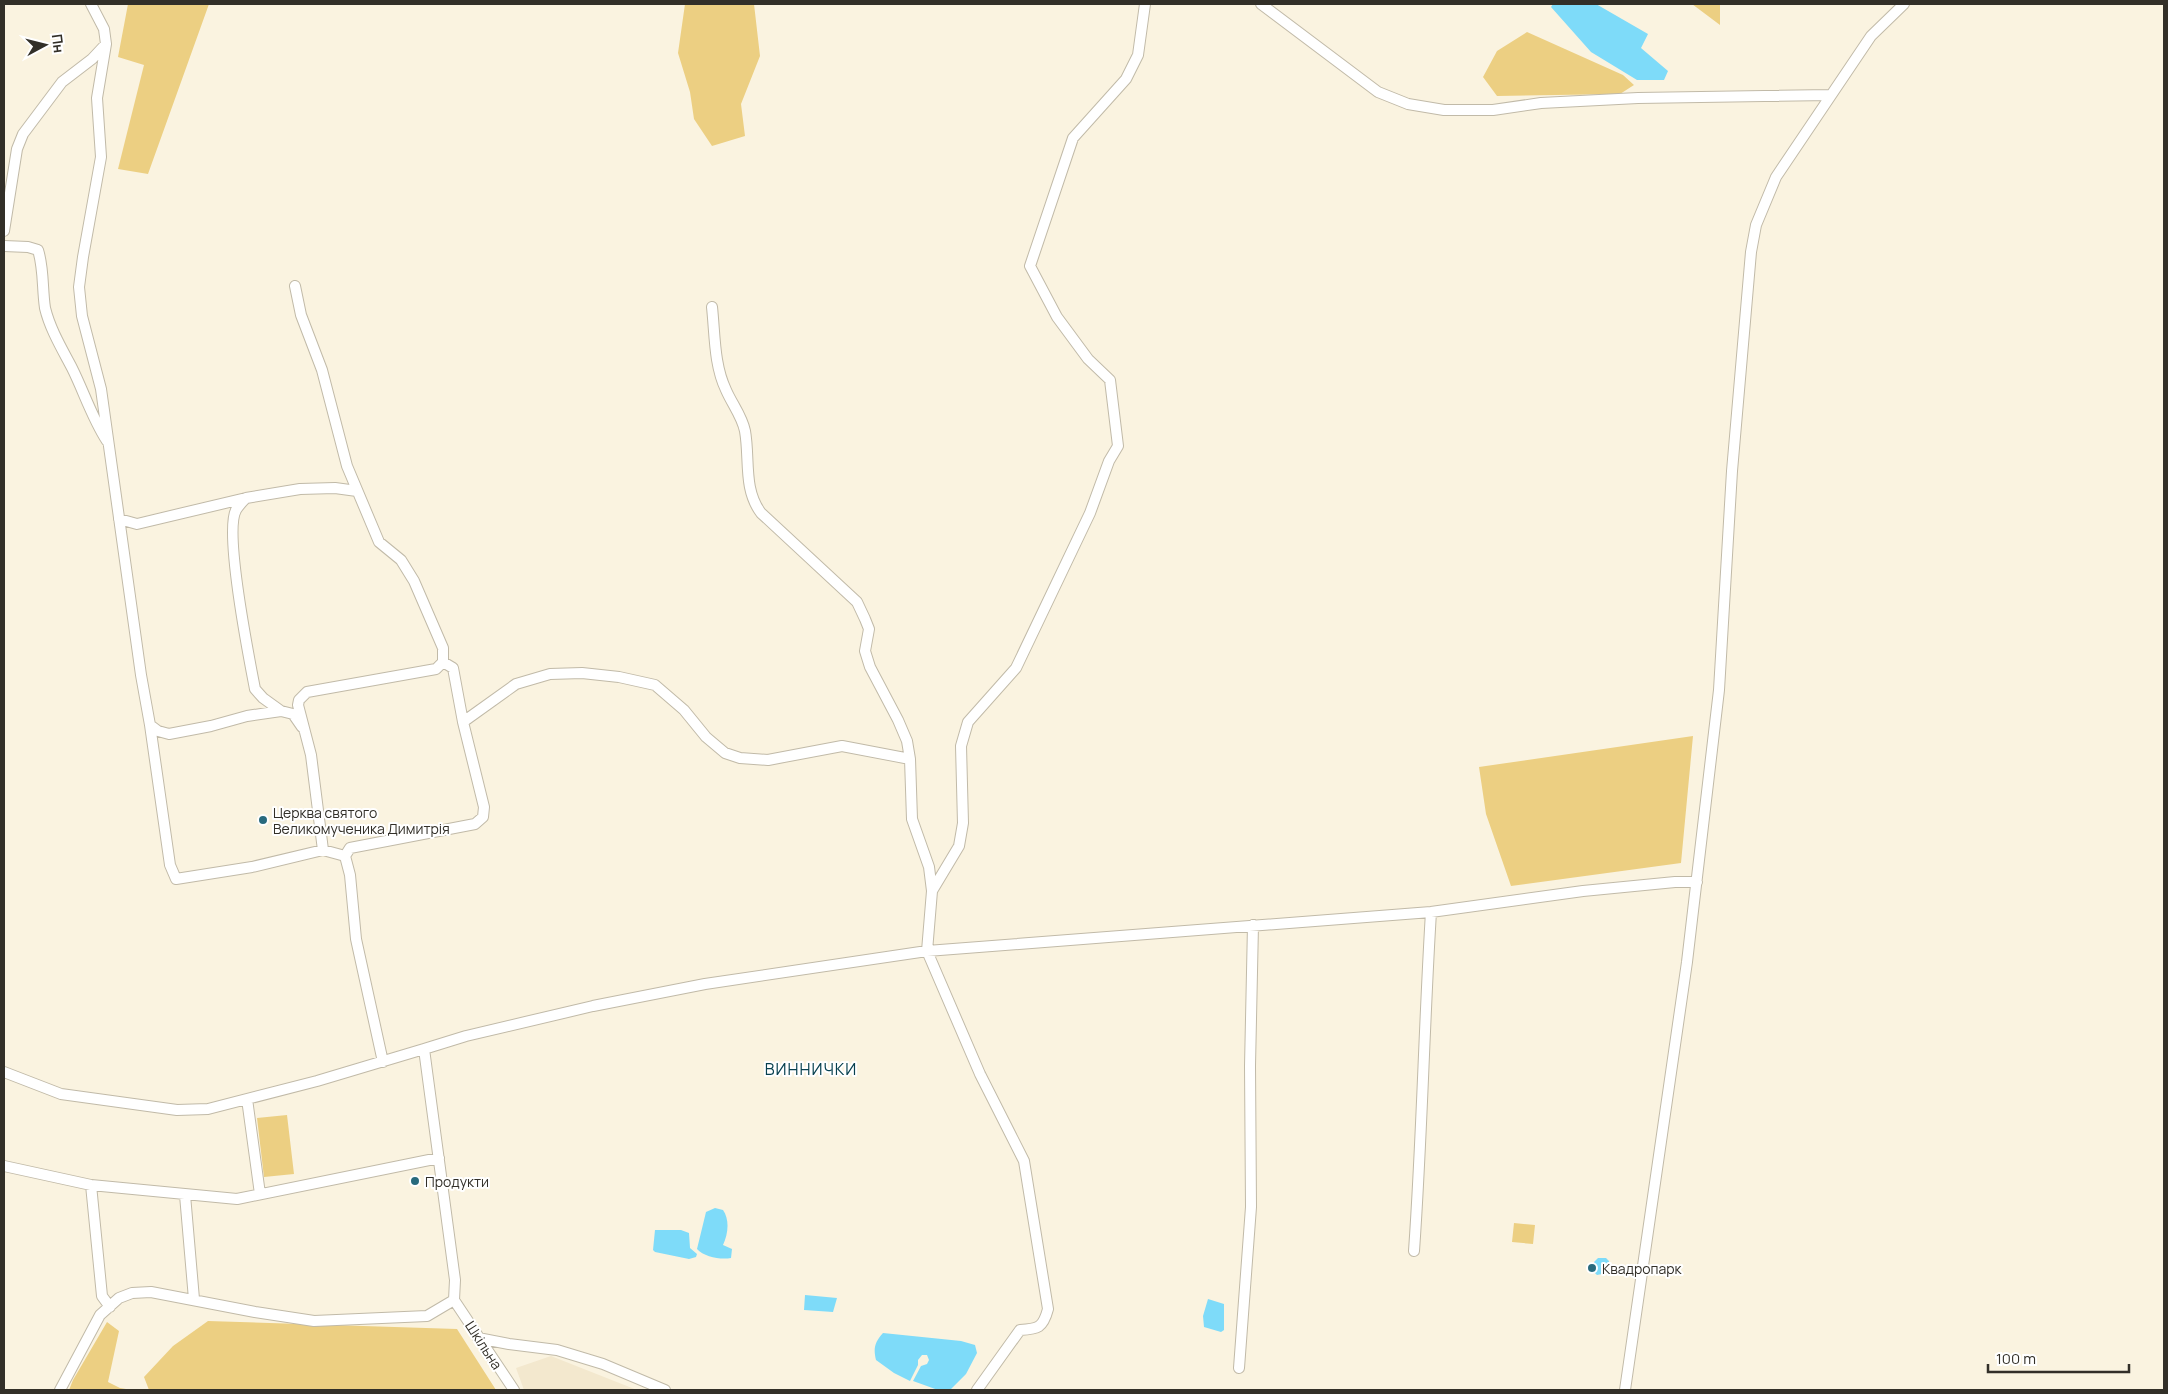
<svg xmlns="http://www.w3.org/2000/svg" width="2168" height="1394" viewBox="0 0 2168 1394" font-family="Manrope,sans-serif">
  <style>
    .built { fill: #f3e8ce }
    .green { fill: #eccf82 }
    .water { fill: #7edbf9 }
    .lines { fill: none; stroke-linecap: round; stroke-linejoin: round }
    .minor-casing { stroke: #c1baa8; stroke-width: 12 }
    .minor { stroke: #fff; stroke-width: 10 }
    .poi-dot { fill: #286a7d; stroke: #fff; stroke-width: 2 }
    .labels { text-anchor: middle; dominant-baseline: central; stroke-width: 4; stroke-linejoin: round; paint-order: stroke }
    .poi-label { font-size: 14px; fill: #322f28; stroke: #fff; text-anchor: start }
    .street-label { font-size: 14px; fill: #322f28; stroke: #fff }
    .quarter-label { font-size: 16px; letter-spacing: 1px; fill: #07404f; stroke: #fff }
  </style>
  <rect width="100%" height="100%" fill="#faf3e0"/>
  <path class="built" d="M551,1356l86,34h-113l-8,-22z"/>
  <path class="green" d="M128,4h81l-61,170 -30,-5 26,-104 -26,-8z
    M685,4h69l6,52 -19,48 4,32 -33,10 -18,-27 -4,-27 -12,-39z
    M1692,4h28v21z
    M1527,32l96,43 11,10 -14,9 -123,2 -14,-19 14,-26z
    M1693,736l-12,127 -170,23 -25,-72 -7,-47z
    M287,1115l7,59 -30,3 -7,-59z
    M1514,1223l21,2 -2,19 -21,-2z
    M208,1321l249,8 39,61h-347l-5,-13 29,-31z
    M107,1322l12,9 -11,51 12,6 12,2h-63l4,-10z"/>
  <path class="water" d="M1553,4h43l52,30 -7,14 27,23 -4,9h-27l-46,-28 -40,-45z
    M715,1208l8,2c7,10 5,24 0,35l9,4 -1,9c-10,2 -27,-1 -34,-9l9,-37z
    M655,1230h26l8,3 1,15 7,6 -1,3 -7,2 -34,-7 -2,-2z
    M1598,1258h8l3,3v6l-7,7 -5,1 -3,-3v-10z
    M805,1295l32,3 -4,14 -29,-2z
    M1208,1299l16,5v26l-3,2 -17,-5 -1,-11z
    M883,1333l78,8 14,4 2,8 -11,21 -15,15 -13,1 -25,-9 8,-15 6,-2 2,-4 -2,-5h-5l-4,5v5l-8,16 -16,-8 -18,-13c-3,-12 -1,-18 7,-27z"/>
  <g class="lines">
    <g class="minor-casing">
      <path id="minor" d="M91,4l13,25 2,15
        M1261,4l117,88 30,12 36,6h49l48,-7 97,-5 193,-3
        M4,231l13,-82 6,-15 39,-52 30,-23 14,-15 -9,54 4,59 -18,100 -4,30 3,29 19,73 40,286 9,50 8,6 11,3 42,-8 36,-10 34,-5 12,3 9,13
        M4,246l24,1 10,3c6,19 4,38 7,58 5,21 17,41 27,60 12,24 20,50 35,73
        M295,286l6,29 21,55 25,96 32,76 22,18 13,21 29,67v14l10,6 10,54 21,85 -1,10 -8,7 -125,24 -5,8
        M712,307c3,28 2,58 14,83 6,14 16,26 19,41 5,28 -2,58 16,82l96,89 8,17 4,10 -4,22 5,16 28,53 9,21 3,18 2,60 17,48 3,24
        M246,498c-3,3 -7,7 -10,12 -12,22 13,148 19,179l8,9 18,13
        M119,519l18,5 109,-26 54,-9 35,-1 22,3
        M463,722l53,-38 34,-10 32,-1 37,4 36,8 29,25 22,27 19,16 15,5 28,2 74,-14 68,13
        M150,725l20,140 6,14 76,-12 71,-17
        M383,1062l-27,-123 -6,-64 -5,-19 -22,-6 -12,-95 -13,-50 1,-5 8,-8 129,-23 7,-7
        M4,1072l57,22 116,16 31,-1 109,-28 107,-32
        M247,1099l13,95
        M4,1166l87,19 146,14 202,-41
        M91,1185l11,111 8,11
        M185,1195l9,104
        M1414,1251c8,-113 10,-226 17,-339
        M454,1300l60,90
        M478,1338l31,6 48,6 46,14 62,26
        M1239,1368l12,-161 -1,-141 3,-141
        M60,1390l40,-75 19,-17 13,-5 19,-1 104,20 59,9 113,-5 27,-16 1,-20 -31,-231 42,-13 127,-30 112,-22 222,-33 504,-39 152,-21 92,-9h22
        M977,1390l43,-60c18,-1 23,-2 28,-21l-24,-148 -44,-87 -53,-123 5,-60 27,-45 4,-23 -2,-77 7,-24 48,-54 74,-155 19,-52 9,-15 -8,-66 -22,-21 -31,-42 -27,-51 43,-128 53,-59 12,-24 7,-51
        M1625,1390l62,-428 32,-272 13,-219 19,-219 5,-27 20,-48 95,-141 33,-32"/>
    </g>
    <use href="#minor" class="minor"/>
  </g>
  <g class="poi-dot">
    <circle cx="263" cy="820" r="5"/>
    <circle cx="415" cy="1181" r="5"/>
    <circle cx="1592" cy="1268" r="5"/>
  </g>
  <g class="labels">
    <g class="poi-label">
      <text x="273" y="812">Церква святого<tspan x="273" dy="16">Великомученика Димитрія</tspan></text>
      <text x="425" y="1181">Продукти</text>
      <text x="1602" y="1268">Квадропарк</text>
    </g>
    <g class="street-label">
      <text transform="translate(484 1345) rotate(57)">Шкільна</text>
    </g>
    <g class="quarter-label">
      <text x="811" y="1069">ВИННИЧКИ</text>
    </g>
  </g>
  <rect width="2168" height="1394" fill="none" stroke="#322f28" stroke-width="10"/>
  <g transform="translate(45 45) rotate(83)" stroke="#ffffff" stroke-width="4" paint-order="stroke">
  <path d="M0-4L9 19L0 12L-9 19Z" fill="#322f28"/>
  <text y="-8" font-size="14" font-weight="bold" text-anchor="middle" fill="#322f28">Пн</text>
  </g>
  <path d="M1988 1364v8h141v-8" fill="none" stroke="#322f28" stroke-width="2.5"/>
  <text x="1996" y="1364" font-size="15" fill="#322f28" stroke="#ffffff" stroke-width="4" paint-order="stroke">100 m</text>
</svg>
